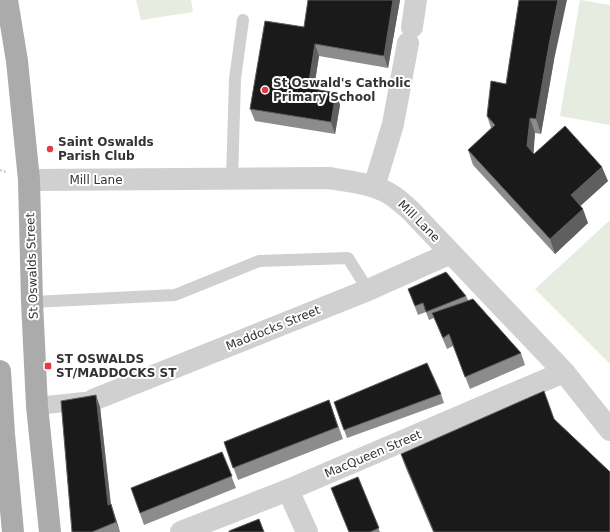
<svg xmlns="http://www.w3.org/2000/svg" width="610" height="532" viewBox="0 0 610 532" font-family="'DejaVu Sans',sans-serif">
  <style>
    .green { fill: #e6ecdf }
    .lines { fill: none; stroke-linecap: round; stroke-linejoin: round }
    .path { stroke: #cdcdcd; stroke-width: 2.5; stroke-dasharray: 2 2; stroke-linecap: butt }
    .service { stroke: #d0d0d0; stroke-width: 12 }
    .pedestrian { stroke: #d0d0d0; stroke-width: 18 }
    .minor { stroke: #d0d0d0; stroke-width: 22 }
    .primary { stroke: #ababab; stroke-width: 22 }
    .wall { fill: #8c8c8c }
    .shaded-wall { fill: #5f5f5f }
    .building { fill: #1a1a1a; stroke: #5f5f5f }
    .poi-dot { fill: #e63946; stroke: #fff; stroke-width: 1.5 }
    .labels { text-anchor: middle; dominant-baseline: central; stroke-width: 4; stroke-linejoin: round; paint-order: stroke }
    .poi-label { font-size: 12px; font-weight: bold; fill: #333; stroke: #fff; text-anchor: start }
    .street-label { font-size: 12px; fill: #333; stroke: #fff }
  </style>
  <rect width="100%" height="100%" fill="#fff"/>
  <path class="green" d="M136,0h55l2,12 -52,8z
    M580,0l30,5v120l-50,-9z
    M610,220v144l-75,-75z"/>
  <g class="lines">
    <path class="path" d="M0,170l6,2"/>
    <path class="service" d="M232,179l3,-100 8,-59
      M32,302l143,-7 84,-34 89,-3 20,32"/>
    <path class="pedestrian" d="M37,406l47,-5"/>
    <path class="minor" d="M412,27l4,-27
      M29,180l299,-2c20,3 48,6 65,18 6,4 12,10 17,14l154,162 46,58
      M374,187l19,-63 15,-81
      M93,400l275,-110 83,-37
      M288,490l19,42
      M181,532l107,-42 276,-118"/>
    <path class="primary" d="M7,0l10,61 12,119 3,122 5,104 13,126
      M0,371l4,63 9,98"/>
  </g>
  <path class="wall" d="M400,0l-12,68 -69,-12 -5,33 22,4 4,12 -5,29 -80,-13 -5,-12 54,-82z
    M554,60l-13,74 -6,-1 -2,20 1,1 74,27 -28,25 8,17 -33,31 -82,-89 -5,-15 23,-22 -4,-12 19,-32z
    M408,289l58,7 2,4 53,53 4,12 -55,24 -17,-43 -6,3 -13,-31 -5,2 -3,-8 -8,3z
    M441,394l3,9 -97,35 -13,-36z
    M329,400l14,39 -105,41 -14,-38z
    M100,407l11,97 4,12 5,16h-48z
    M554,419l56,113h-177l-28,-66 -4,-12z
    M222,452l14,36 -92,37 -13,-37z
    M358,477l22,55h-31l-15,-36 -3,-8z"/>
  <path class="shaded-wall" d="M393,0h7l-12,68 -4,-12z
    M558,0h9l-13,60 -13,74 -5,-15 13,-74z
    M315,44l4,12 -7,44 -4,-12z
    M336,93l4,12 -5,29 -4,-12z
    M530,118l5,15 -2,28 -6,-15z
    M602,167l6,14 -32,29 -5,-15z
    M583,209l5,14 -33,31 -5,-15z
    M96,395l4,12 12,110 -4,-12z
    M111,504l4,12 5,16 -4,-10z"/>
  <path class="building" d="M308,0h85l-9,56 -69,-12 -7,44 28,5 -5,29 -81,-13 15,-88 39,6z
    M519,0h39l-9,45 -13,74 -6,-1 -3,28 7,8 31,-28 37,41 -31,28 12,14 -33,30 -82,-89 27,-25 -8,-9 4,-35 15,3z
    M446,272l20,24 -40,16 -3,-9 -8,3 -7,-17z
    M473,299l48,54 -56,24 -16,-43 -6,4 -11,-25z
    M427,363l14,31 -97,36 -10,-28z
    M544,391l10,28 55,52 1,1v60h-176l-33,-78z
    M96,395l12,110 3,-1 5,18 -24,10h-20l-11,-131z
    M329,400l9,27 -105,41 -9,-26z
    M222,452l10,24 -92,37 -9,-25z
    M358,477l21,51 -9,4h-21l-18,-44z
    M259,519l5,13h-35v-1z"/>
  <g class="poi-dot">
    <circle cx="265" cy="90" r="4"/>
    <circle cx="50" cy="149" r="4"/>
    <rect x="44" y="362" width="8" height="8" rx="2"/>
  </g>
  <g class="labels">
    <g class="poi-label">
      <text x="273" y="83">St Oswald's Catholic<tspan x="273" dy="14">Primary School</tspan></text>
      <text x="58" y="142">Saint Oswalds<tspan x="58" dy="14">Parish Club</tspan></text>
      <text x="56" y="359">ST OSWALDS<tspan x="56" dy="14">ST/MADDOCKS ST</tspan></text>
    </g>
    <g class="street-label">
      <text x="96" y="180">Mill Lane</text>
      <text transform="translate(419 221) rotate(45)">Mill Lane</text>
      <text transform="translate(32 266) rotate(-92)">St Oswalds Street</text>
      <text transform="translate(273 328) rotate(-22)">Maddocks Street</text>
      <text transform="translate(373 454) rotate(-23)">MacQueen Street</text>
    </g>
  </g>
</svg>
